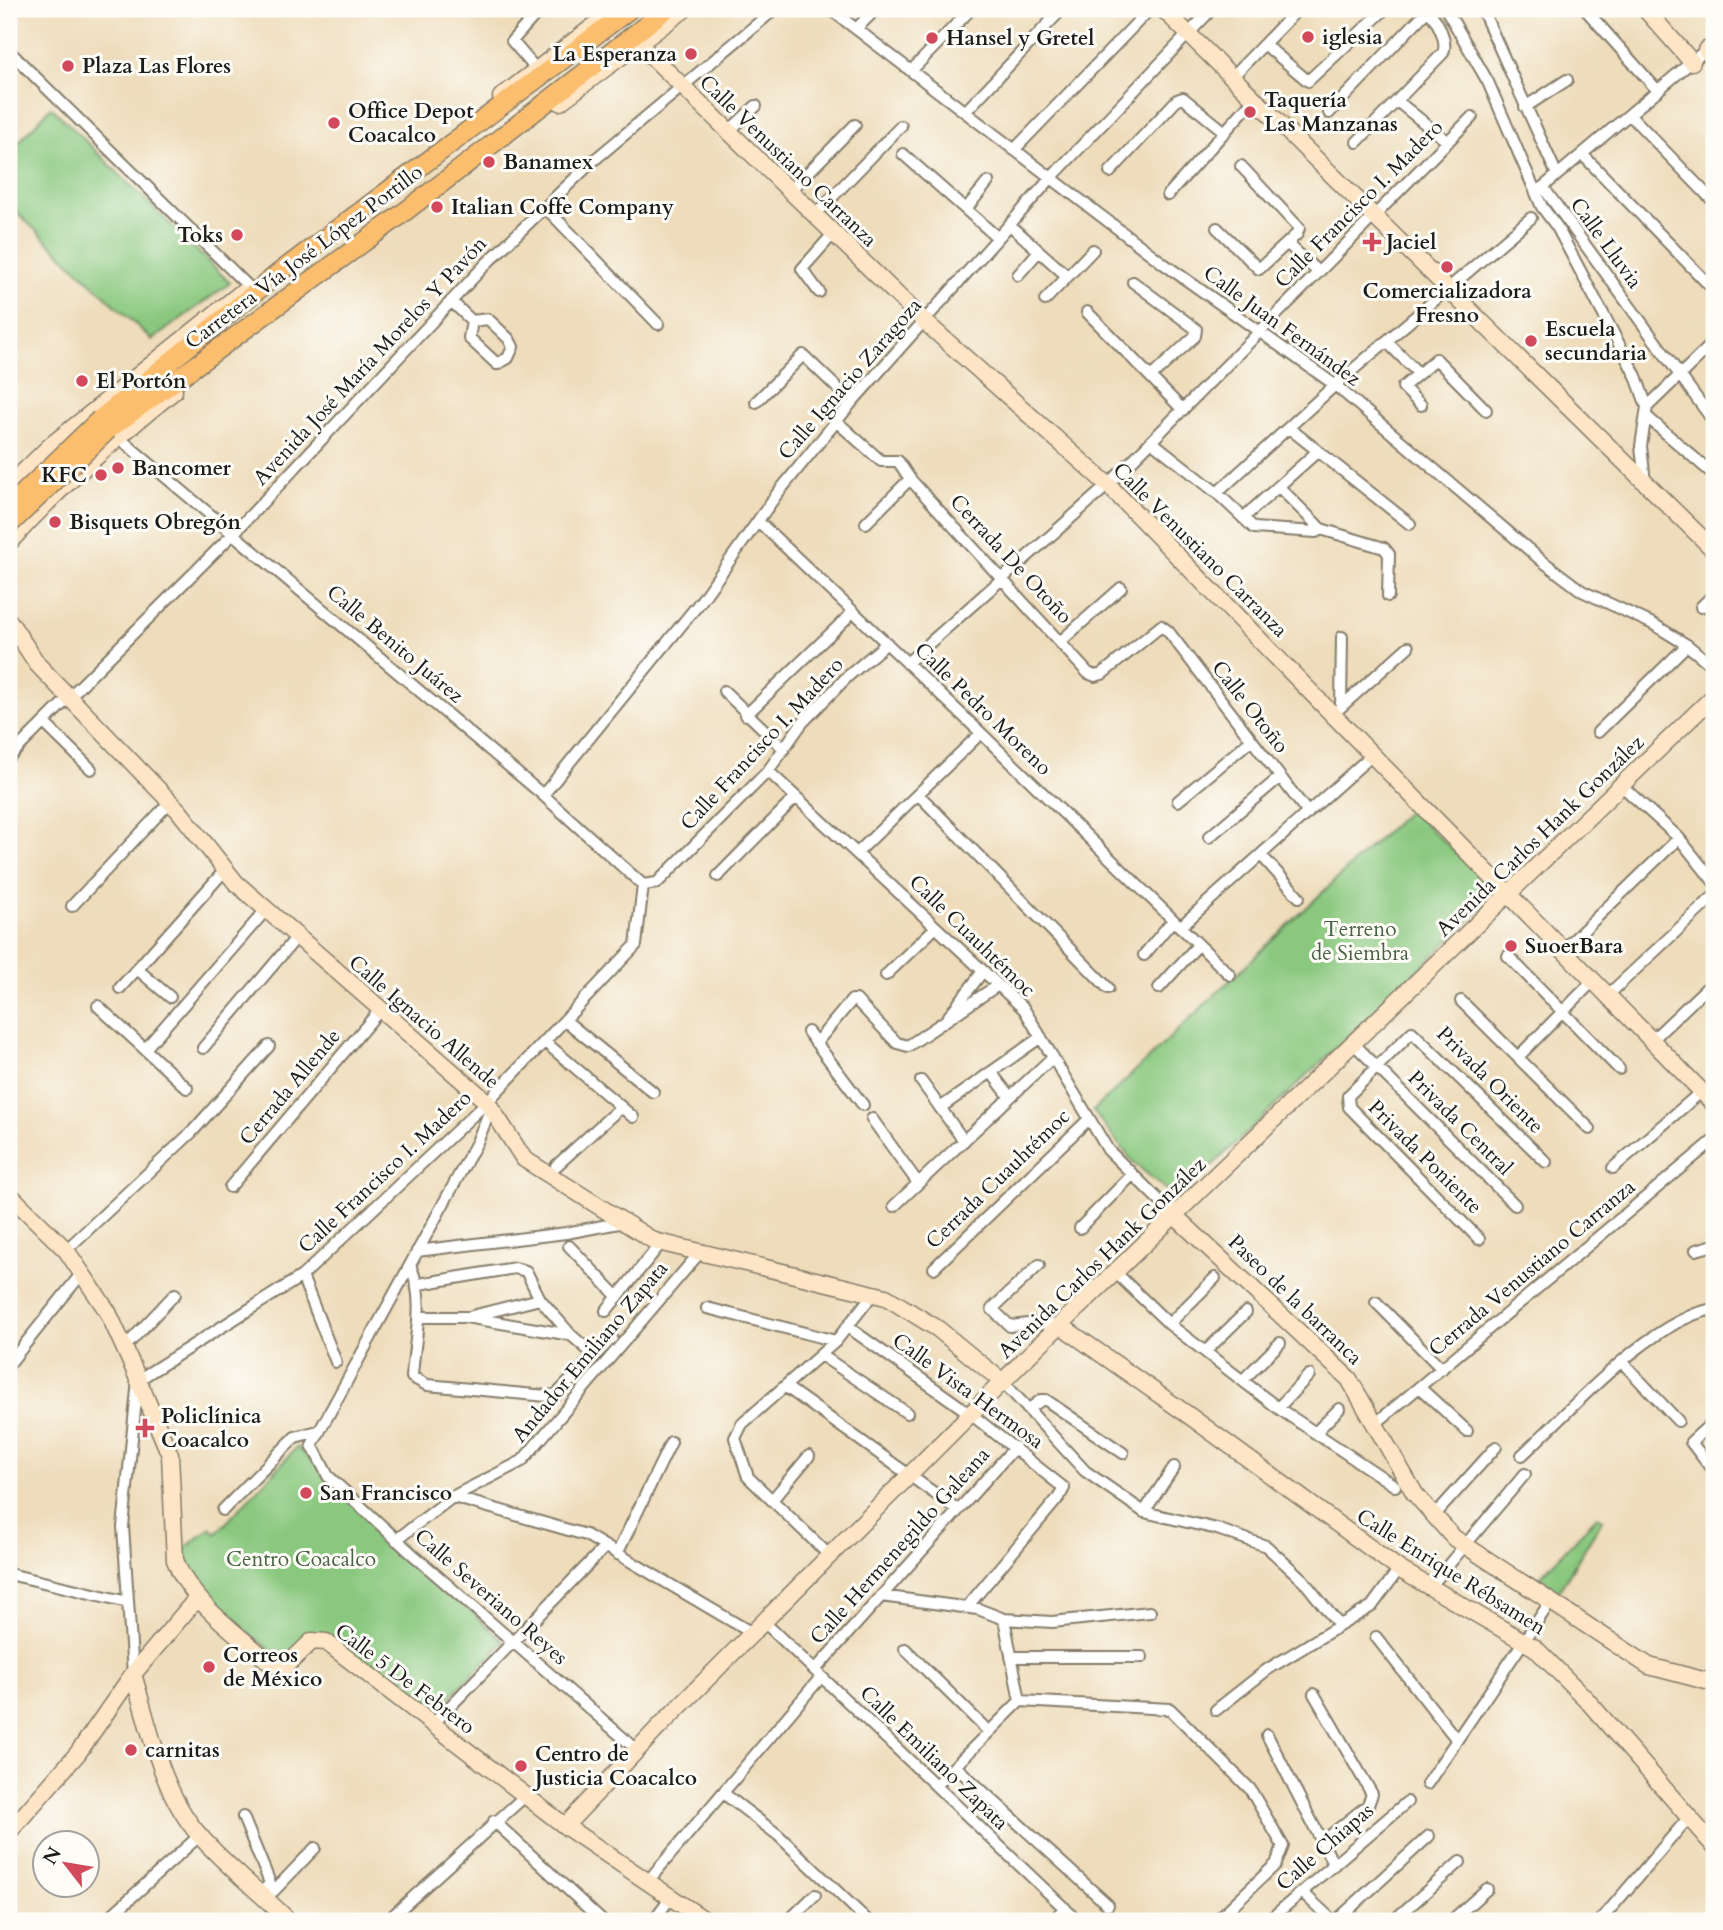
<svg xmlns="http://www.w3.org/2000/svg" width="1723" height="1930" viewBox="0 0 1723 1930" font-family="Cardo,serif">
  <style>
    .green { fill: #89c87e; stroke: #52724d; stroke-width: 2 }
    .lines { fill: none; stroke-linecap: round; stroke-linejoin: round }
    .street-casing { stroke: #857c6b; stroke-width: 14 }
    .secondary-casing { stroke: #857c6b; stroke-width: 19 }
    .primary-casing { stroke: #857c6b; stroke-width: 21 }
    .street { stroke: #fff; stroke-width: 10 }
    .secondary { stroke: #fde5c5; stroke-width: 16 }
    .primary { stroke: #fbbe6e; stroke-width: 18 }
    .primary-bridge-casing { stroke: #857c6b; stroke-width: 21; stroke-linecap: butt }
    .primary-bridge { stroke: #fbbe6e; stroke-width: 18 }
    .poi-dot { fill: #d1495b; stroke: #fdfcf7; stroke-width: 2.5 }
    .labels { text-anchor: middle; dominant-baseline: central; stroke-width: 6; stroke-linejoin: round; paint-order: stroke }
    .poi-label { font-size: 21px; font-weight: bold; fill: #1c1c1c; stroke: #fdfcf7; text-anchor: start }
    .street-label { font-size: 21px; fill: #1c1c1c; stroke: #fdfcf7 }
    .park-label { font-size: 21px; fill: #486143; stroke: #fdfcf7 }
  </style>
  <rect width="100%" height="100%" fill="#fdfcf7"/>
  <filter id="ink" filterUnits="userSpaceOnUse"><feTurbulence type="fractalNoise" baseFrequency=".0143" numOctaves="2"/><feDisplacementMap in="SourceGraphic" scale="14" xChannelSelector="R" yChannelSelector="G"/><feConvolveMatrix kernelMatrix="1 2 1 2 8 2 1 2 1" color-interpolation-filters="sRGB"/></filter>
  <filter id="wash" filterUnits="userSpaceOnUse"><feTurbulence type="fractalNoise" baseFrequency=".00686" numOctaves="4" result="noise"/><feDisplacementMap in="SourceGraphic" scale="28" xChannelSelector="R" yChannelSelector="G"/><feGaussianBlur stdDeviation="1.57" result="paint"/><feColorMatrix in="noise" values="0 0 0 0 0 0 0 0 0 0 0 0 0 0 0 0 0 1.4 0 .05"/><feComposite in="paint" operator="in"/></filter>
  <g filter="url(#wash)">
    <rect width="100%" height="100%" fill="#eedcba"/>
    <path class="green" d="M51,107l179,176 -78,57 -143,-135v-52z
      M1409,810l91,82 -323,307 -44,-37 -40,-51z
      M297,1447l207,195 -71,73 -108,-81 -41,27c-37,-31 -92,-62 -100,-112l27,-21 5,6z
      M1597,1516l5,4 -45,74 -21,-13z"/>
  </g>
  <g filter="url(#ink)">
    <g class="lines">
      <g class="street-casing">
        <path id="street" d="M830,9l334,255 171,121 206,175 41,31 71,33 34,21 27,22
          M1446,9l42,73 54,125 15,20 79,149 11,31
          M1482,9l75,166
          M1585,9l73,82
          M535,15l-23,26 24,28
          M856,29l20,-20
          M1714,43l-171,144 171,235
          M1264,44l44,37 77,-72
          M9,51l240,236
          M911,71l60,-62
          M1233,76l65,-67
          M1397,101l51,41
          M1525,107l42,-27
          M965,112l97,-103
          M1329,113l95,-99 5,-2c9,9 19,30 14,41l-86,89
          M1630,115l84,87
          M728,132l28,-26
          M1014,150l136,-141
          M903,154l95,84
          M1582,154l132,136
          M1110,172l67,-72 6,-2 42,34
          M789,192l66,-67
          M1168,195l87,-97
          M545,207l113,117
          M966,209l22,-27
          M814,216l87,-90
          M1010,225l57,51
          M1217,228l42,41 38,-35 2,-6 -58,-62
          M1287,243l31,29
          M1018,275l21,-24
          M1133,282l63,47 -1,7 -44,41
          M819,292l-17,-23 31,-35
          M1045,300l48,-50
          M451,301l21,20 -3,17 28,26 11,-6 5,-11 -4,-8 -21,-20 -16,2
          M1087,312l96,98
          M1388,343l30,30
          M756,402l47,-47 49,47
          M1421,405l-18,-18 33,-28 50,51
          M1646,416l68,59
          M837,422l44,39h17l12,18 178,194 7,3 7,-2 59,-48 7,5 140,182
          M1289,428l121,96
          M118,437l425,358 100,90
          M1151,441l66,52 37,35 62,4 5,-3
          M1645,482l-4,-36 6,-39 67,-65
          M1279,487l42,42 63,19 5,6 -1,42
          M1217,493l118,-108 196,-167
          M1243,518l75,-67
          M758,521l223,212 249,242
          M866,523l44,-44
          M1701,607l13,-13
          M1061,641l60,-53
          M907,663l201,-178 364,-368
          M724,691l60,58
          M1341,707l1,-70
          M1333,714l75,-67
          M746,715l107,-103
          M44,723l47,46
          M1598,732l89,-87
          M9,757l225,-224 253,-270 106,-102 182,-152
          M768,771l256,238 84,141 67,66
          M1622,786l57,52 35,44
          M918,794l190,194
          M543,795l158,-194 76,-107 75,-92 199,-224 161,-169
          M1178,801l73,-61
          M1209,837l71,-60
          M857,853l124,-120
          M1261,855l38,42
          M718,876l78,-79
          M643,885l14,-2 111,-112 34,-48 45,-46 40,-34
          M72,906l98,-104
          M1180,927l192,-172
          M1564,949l115,-111
          M1144,955l29,-35
          M1508,956l111,113
          M137,969l33,28
          M886,975l50,-48
          M120,988l105,-118
          M1159,988l39,-43
          M1608,995l106,-99
          M1461,1001l129,128
          M98,1006l89,82
          M949,1016l34,-45
          M566,1021l87,71
          M808,1032l55,73
          M1652,1040l62,-59
          M545,1042l88,75
          M816,1043l36,-43h4l41,43 11,3 90,-61
          M1354,1044l161,161
          M203,1048l93,-110
          M145,1049l120,-138
          M1518,1057l76,-77
          M991,1072l19,25
          M921,1081l43,60
          M491,1108l-14,34 -165,303 16,31 82,76 227,198
          M940,1108l101,-71
          M872,1119l46,64
          M556,1166l65,-59
          M1613,1168l89,-77
          M230,1187l149,-176
          M894,1206l159,-149
          M1080,1228l52,-53
          M1479,1239l-130,-132 -1,-11 64,-64 134,130
          M569,1246l49,51
          M66,1250l126,-118 77,-86
          M1696,1250l18,-5
          M417,1251l149,-18 58,-11
          M410,1265c17,37 4,72 2,112l15,8 120,11 10,-2 55,-56
          M1039,1265l-47,44 18,17 27,-3 23,2
          M934,1268l155,-149
          M1115,1272l54,52 109,84 117,78
          M302,1276l34,86
          M419,1284l96,-16 11,3 14,28 31,36
          M1376,1302l66,67
          M707,1308l129,33
          M606,1311l56,-69
          M472,1316l68,-17
          M420,1317h46l105,18 23,20
          M1169,1324l46,-46
          M848,1327l124,88 92,73 -5,9 -93,111
          M124,1348l51,-54
          M1206,1351l40,-39
          M821,1355l86,58
          M1623,1363l55,58
          M9,1364l73,-91
          M1243,1380l37,-37
          M1004,1383l81,88 59,41 73,17 49,17 37,34 36,45
          M786,1387l172,123
          M1419,1387l48,44
          M1278,1408l31,-33
          M1028,1410l13,-10h5l77,53
          M1714,1421l-23,21 23,30
          M1375,1424l339,-284
          M1315,1433l24,-24
          M1522,1455c48,-44 129,-136 192,-146
          M453,1497l133,38 166,98
          M772,1500l37,-44
          M223,1510l72,-73 23,-6
          M1144,1512l30,-45
          M1433,1517l63,-70
          M396,1540l58,-44 68,-35 180,-211
          M617,1554l54,-112
          M830,1556l-82,-79 -13,-39 7,-14 94,-83 37,-47
          M9,1574l119,28
          M1429,1588l96,-114
          M881,1596l97,13 26,10 48,3 98,-10
          M1004,1619l16,82
          M764,1622l314,299
          M1376,1637l81,103
          M905,1649l84,83
          M1011,1657h131
          M815,1670l200,-223
          M133,1674l-10,-147 15,-147 164,-104 185,-174 149,-157 7,-60
          M1314,1694l58,100 -4,11 -46,37
          M1020,1701l150,8 80,80 33,57 -7,18 -60,57
          M1216,1710l52,-41 104,-63 27,-37
          M433,1724l172,-177
          M1267,1735l67,130
          M955,1766l153,139
          M1427,1784l124,-183
          M936,1785l84,-84
          M723,1793l55,42 90,86
          M243,1817l27,66 -9,11
          M494,1821l108,100
          M648,1881l173,-204
          M1302,1892l31,29
          M266,1899l49,-51
          M113,1914l86,-78
          M387,1921l138,-125
          M653,1921l18,-24
          M788,1921l27,-26
          M1052,1921l13,-13
          M1268,1921l139,-119
          M1336,1921l93,-85
          M1393,1921l67,-59
          M1451,1921l36,-32
          M1600,1921l90,-105"/>
      </g>
      <g class="secondary-casing">
        <path id="secondary" d="M1163,9l551,541
          M1645,9l47,53
          M639,44l286,278 183,163 606,619
          M1706,50l8,9
          M501,97l115,-88
          M560,102l125,-93
          M9,486l41,-40 191,-153
          M9,543c50,-56 107,-105 165,-152
          M9,621l29,44 141,146 57,72 251,219 37,57 130,82 232,56 52,32 66,54
          M9,1194l57,56 42,62 24,53 38,90 5,105c15,42 62,73 95,103l14,5 28,-27 14,1 239,184 92,-97 378,-380 679,-653
          M1175,1216l174,163 66,115 39,44 195,128 65,17
          M1060,1325l131,92 208,152 136,79 51,51 128,147
          M133,1674c17,55 28,118 67,162 27,31 60,56 89,85
          M565,1826l141,95
          M9,1832l69,-79 55,-79 65,-77"/>
      </g>
      <g class="primary-casing">
        <path id="primary" d="M100,419l180,-147 350,-263
          M108,430l290,-213 269,-208"/>
      </g>
      <use href="#street" class="street"/>
      <use href="#secondary" class="secondary"/>
      <use href="#primary" class="primary"/>
      <g class="primary-bridge-casing">
        <path id="primary-bridge" d="M9,507l91,-88
          M9,525l99,-95"/>
      </g>
      <use href="#primary-bridge" class="primary-bridge"/>
    </g>
  </g>
  <g class="poi-dot">
    <circle cx="1308" cy="37" r="7"/>
    <circle cx="932" cy="38" r="7"/>
    <circle cx="691" cy="54" r="7"/>
    <circle cx="68" cy="66" r="7"/>
    <circle cx="1250" cy="112" r="7"/>
    <circle cx="334" cy="123" r="7"/>
    <circle cx="489" cy="162" r="7"/>
    <circle cx="437" cy="207" r="7"/>
    <circle cx="237" cy="235" r="7"/>
    <path d="M1368.5 231.5h7v7h7v7h-7v7h-7v-7h-7v-7h7z"/>
    <circle cx="1447" cy="267" r="7"/>
    <circle cx="1531" cy="341" r="7"/>
    <circle cx="82" cy="381" r="7"/>
    <circle cx="118" cy="468" r="7"/>
    <circle cx="101" cy="475" r="7"/>
    <circle cx="55" cy="522" r="7"/>
    <circle cx="1511" cy="946" r="7"/>
    <path d="M141.5 1417.5h7v7h7v7h-7v7h-7v-7h-7v-7h7z"/>
    <circle cx="306" cy="1493" r="7"/>
    <circle cx="209" cy="1667" r="7"/>
    <circle cx="131" cy="1750" r="7"/>
    <circle cx="521" cy="1766" r="7"/>
  </g>
  <g class="labels">
    <g class="poi-label">
      <text x="1322" y="37">iglesia</text>
      <text x="946" y="38">Hansel y Gretel</text>
      <text x="677" y="54" text-anchor="end">La Esperanza</text>
      <text x="82" y="66">Plaza Las Flores</text>
      <text x="1264" y="100">Taquería<tspan x="1264" dy="24">Las Manzanas</tspan></text>
      <text x="348" y="111">Office Depot<tspan x="348" dy="24">Coacalco</tspan></text>
      <text x="503" y="162">Banamex</text>
      <text x="451" y="207">Italian Coffe Company</text>
      <text x="223" y="235" text-anchor="end">Toks</text>
      <text x="1386" y="242">Jaciel</text>
      <text x="1447" y="291" text-anchor="middle">Comercializadora<tspan x="1447" dy="24">Fresno</tspan></text>
      <text x="1545" y="329">Escuela<tspan x="1545" dy="24">secundaria</tspan></text>
      <text x="96" y="381">El Portón</text>
      <text x="132" y="468">Bancomer</text>
      <text x="87" y="475" text-anchor="end">KFC</text>
      <text x="69" y="522">Bisquets Obregón</text>
      <text x="1525" y="946">SuoerBara</text>
      <text x="161" y="1416">Policlínica<tspan x="161" dy="24">Coacalco</tspan></text>
      <text x="320" y="1493">San Francisco</text>
      <text x="223" y="1655">Correos<tspan x="223" dy="24">de México</tspan></text>
      <text x="145" y="1750">carnitas</text>
      <text x="535" y="1754">Centro de<tspan x="535" dy="24">Justicia Coacalco</tspan></text>
    </g>
    <g class="street-label">
      <text transform="translate(788 161) rotate(44)">Calle Venustiano Carranza</text>
      <text transform="translate(1359 204) rotate(-45)">Calle Francisco I. Madero</text>
      <text transform="translate(1606 243) rotate(54)">Calle Lluvia</text>
      <text transform="translate(304 257) rotate(-37)">Carretera Vía José López Portillo</text>
      <text transform="translate(1282 326) rotate(36)">Calle Juan Fernández</text>
      <text transform="translate(370 361) rotate(-47)">Avenida José María Morelos Y Pavón</text>
      <text transform="translate(850 379) rotate(-49)">Calle Ignacio Zaragoza</text>
      <text transform="translate(1200 550) rotate(45)">Calle Venustiano Carranza</text>
      <text transform="translate(1011 559) rotate(47)">Cerrada De Otoño</text>
      <text transform="translate(395 644) rotate(40)">Calle Benito Juárez</text>
      <text transform="translate(1250 707) rotate(52)">Calle Otoño</text>
      <text transform="translate(983 709) rotate(44)">Calle Pedro Moreno</text>
      <text transform="translate(762 744) rotate(-47)">Calle Francisco I. Madero</text>
      <text transform="translate(1540 836) rotate(-44)">Avenida Carlos Hank González</text>
      <text transform="translate(972 936) rotate(44)">Calle Cuauhtémoc</text>
      <text transform="translate(424 1022) rotate(41)">Calle Ignacio Allende</text>
      <text transform="translate(1490 1080) rotate(45)">Privada Oriente</text>
      <text transform="translate(290 1087) rotate(-50)">Cerrada Allende</text>
      <text transform="translate(1460 1123) rotate(45)">Privada Central</text>
      <text transform="translate(1425 1157) rotate(45)">Privada Poniente</text>
      <text transform="translate(385 1172) rotate(-43)">Calle Francisco I. Madero</text>
      <text transform="translate(998 1179) rotate(-44)">Cerrada Cuauhtémoc</text>
      <text transform="translate(1102 1258) rotate(-44)">Avenida Carlos Hank González</text>
      <text transform="translate(1532 1268) rotate(-40)">Cerrada Venustiano Carranza</text>
      <text transform="translate(1295 1300) rotate(44)">Paseo de la barranca</text>
      <text transform="translate(590 1352) rotate(-50)">Andador Emiliano Zapata</text>
      <text transform="translate(968 1391) rotate(36)">Calle Vista Hermosa</text>
      <text transform="translate(900 1546) rotate(-48)">Calle Hermenegildo Galeana</text>
      <text transform="translate(1451 1572) rotate(32)">Calle Enrique Rébsamen</text>
      <text transform="translate(491 1597) rotate(41)">Calle Severiano Reyes</text>
      <text transform="translate(405 1679) rotate(37)">Calle 5 De Febrero</text>
      <text transform="translate(934 1758) rotate(44)">Calle Emiliano Zapata</text>
      <text transform="translate(1325 1847) rotate(-41)">Calle Chiapas</text>
    </g>
    <g class="park-label">
      <text x="1360" y="929">Terreno<tspan x="1360" dy="24">de Siembra</tspan></text>
      <text x="301" y="1559">Centro Coacalco</text>
    </g>
  </g>
  <rect width="1723" height="1930" fill="none" stroke="#fdfcf7" stroke-width="35"/>
  <g transform="translate(66 1864) rotate(301)"><circle r="33" fill="#fdfcf7" stroke="#a3a29f" stroke-width="2"/>
  <path d="M0-5L12 26L0 18L-12 26Z" fill="#d1495b"/>
  <text y="-10" font-size="19" font-weight="bold" text-anchor="middle" fill="#1c1c1c">N</text>
  </g>
</svg>
